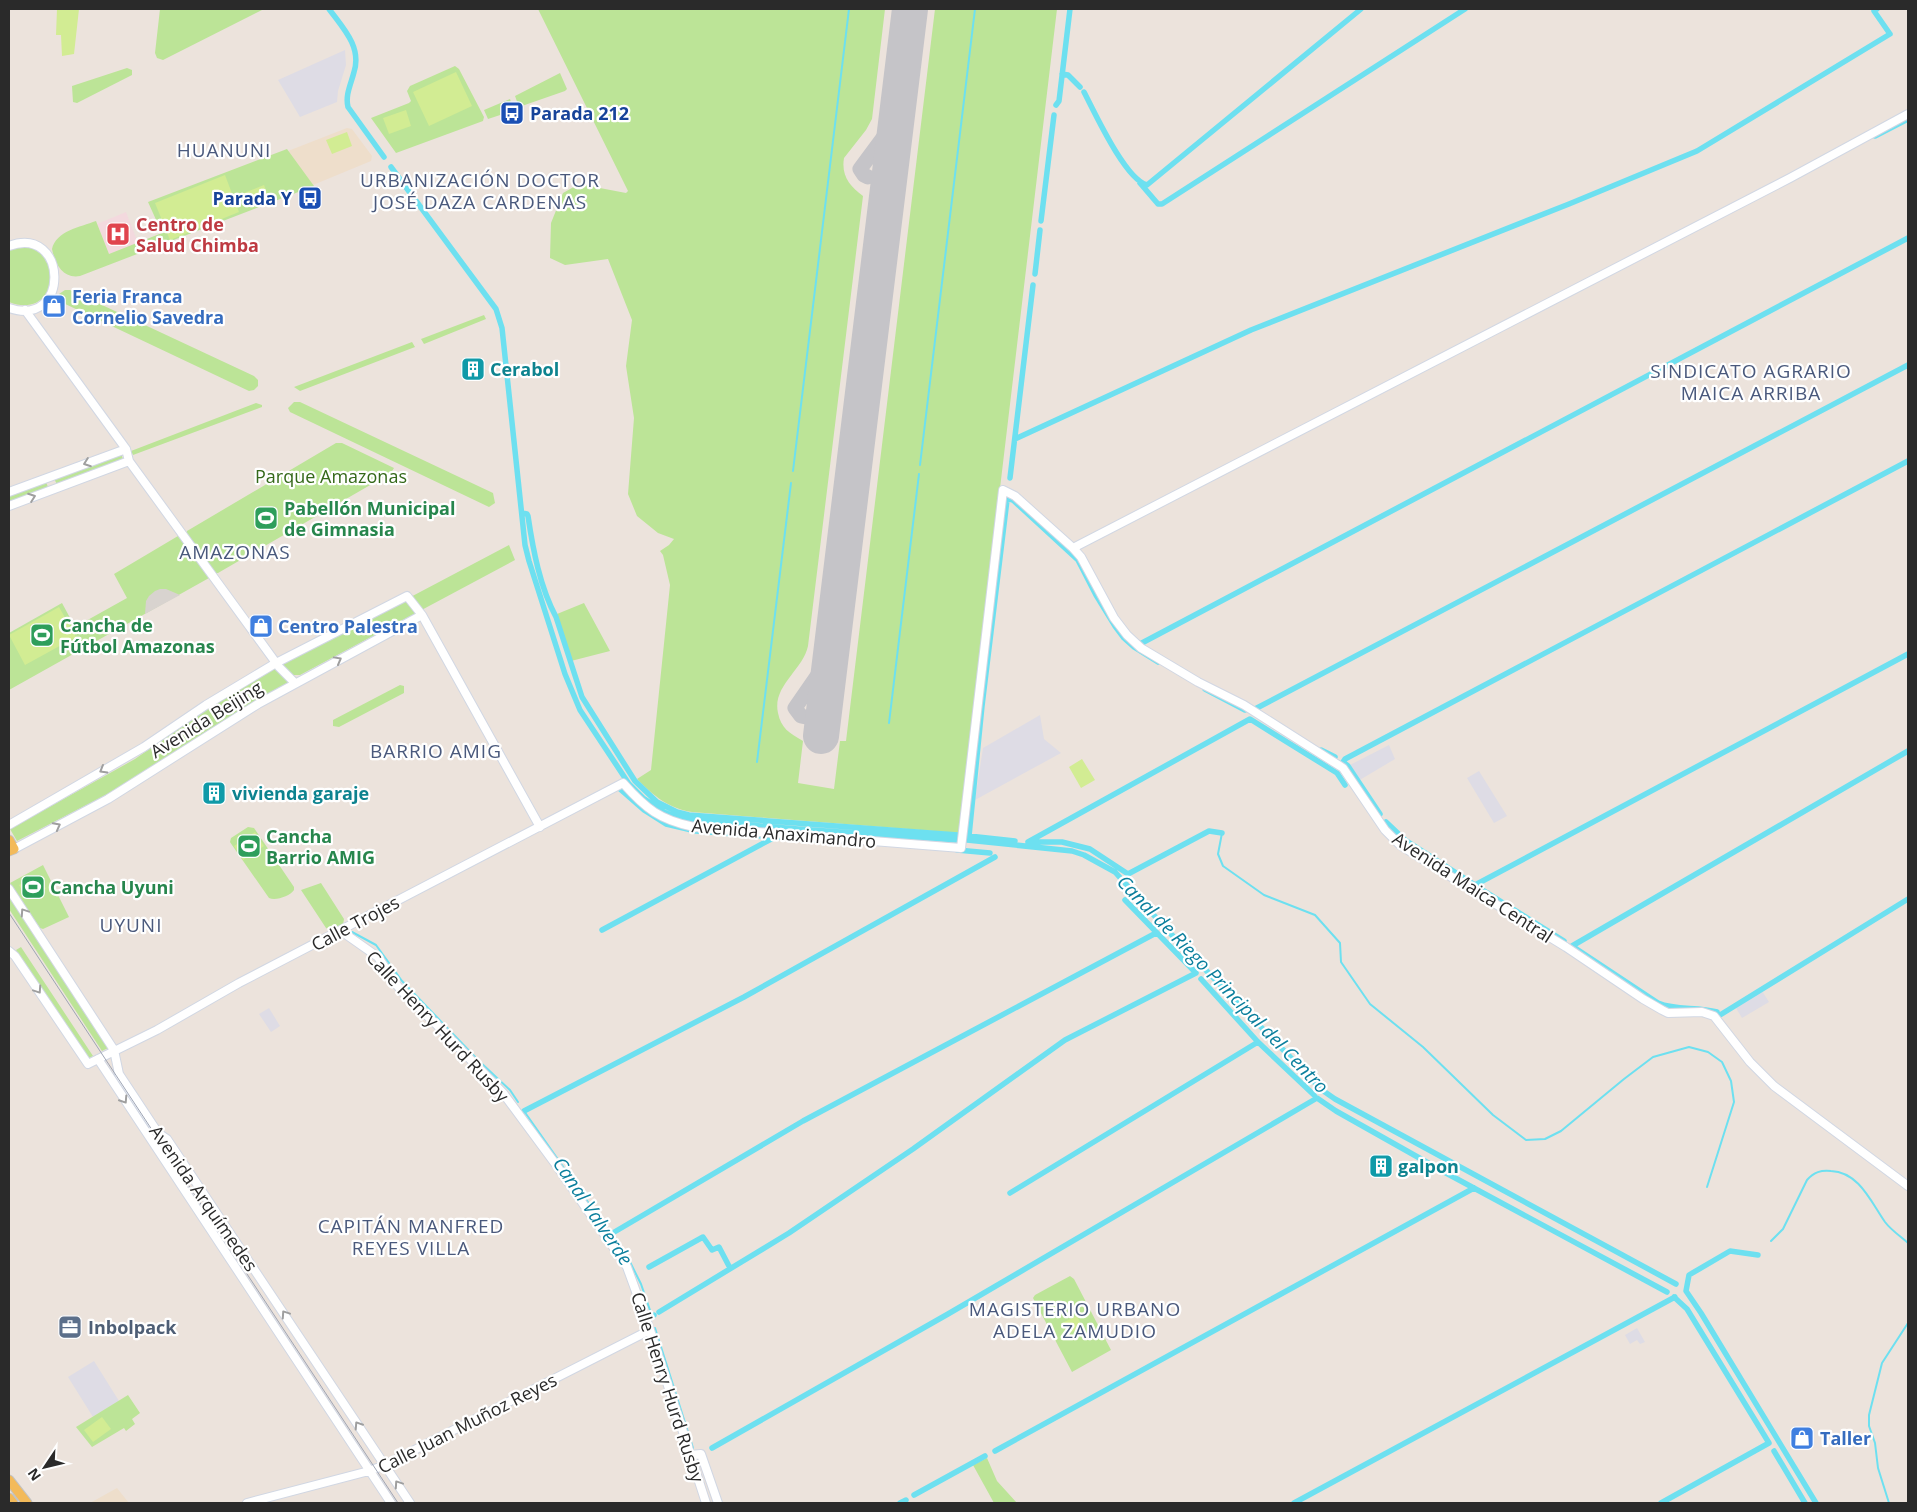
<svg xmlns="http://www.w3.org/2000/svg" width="1917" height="1512" viewBox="0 0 1917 1512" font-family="'Open Sans',sans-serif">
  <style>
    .industrial { fill: #dedce5 }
    .education { fill: #eedecb }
    .medical { fill: #f3d9de }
    .green { fill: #bce497 }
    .pitch { fill: #d2ec93 }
    .plaza { fill: #d8d3cf }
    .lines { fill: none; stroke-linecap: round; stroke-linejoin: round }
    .stream { stroke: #6de0f0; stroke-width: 2 }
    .canal { stroke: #6de0f0; stroke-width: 5.5 }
    .taxiway { stroke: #c5c4c8; stroke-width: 15 }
    .runway { stroke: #c5c4c8; stroke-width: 36 }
    .secondary-casing { stroke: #d1d7e3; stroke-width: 10 }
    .primary-casing { stroke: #c3c3c3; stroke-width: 11 }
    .secondary { stroke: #fff; stroke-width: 8 }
    .primary { stroke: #f3ba5a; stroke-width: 9 }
    .tram { stroke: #9ea5b5; stroke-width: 1 }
    .oneway { stroke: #9f9f9f }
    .labels { text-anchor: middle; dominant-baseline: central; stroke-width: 4.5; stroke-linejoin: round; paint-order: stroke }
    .transit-label { font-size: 18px; font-weight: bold; fill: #164399; stroke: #fff; text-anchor: start }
    .health-label { font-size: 18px; font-weight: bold; fill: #be3a42; stroke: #fff; text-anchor: start }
    .shop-label { font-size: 18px; font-weight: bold; fill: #366cbe; stroke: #fff; text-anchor: start }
    .culture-label { font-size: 18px; font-weight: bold; fill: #0d838f; stroke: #fff; text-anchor: start }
    .park-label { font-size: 18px; fill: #346819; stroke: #fff }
    .leisure-label { font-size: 18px; font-weight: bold; fill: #27864d; stroke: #fff; text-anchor: start }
    .street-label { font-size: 18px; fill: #2a2a2a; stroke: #fff }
    .service-label { font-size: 18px; font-weight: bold; fill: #4e5e75; stroke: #fff; text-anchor: start }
    .neighbourhood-label { font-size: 19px; letter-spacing: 1px; fill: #4a597c; stroke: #fff }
    .water-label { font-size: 19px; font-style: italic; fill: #0b7f9d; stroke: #fff }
  </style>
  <rect width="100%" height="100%" fill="#ece3dc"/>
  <path class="industrial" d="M345,50l1,15 -8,26 -1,11 -37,15 -22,-37z
    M1040,715l4,24 17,14 -86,47 8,-52z
    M1389,745l6,14 -37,22 -10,-15z
    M1479,771l28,45 -13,7 -27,-45z
    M1762,991l7,11 -27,16 -6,-10z
    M269,1008l11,18 -9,6 -12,-18z
    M1637,1328l8,14 -5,2 -3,-4 -7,4 -5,-9z
    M94,1361l25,40 -26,16 -25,-40z"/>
  <path class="education" d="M347,128l5,1 20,27 -1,5 -58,24 -25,-34z
    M117,1488l12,15h-39z"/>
  <path class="medical" d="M126,212l12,31 -29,11 -12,-30z"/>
  <path class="green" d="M160,9h104l-101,51 -6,-2 -2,-5z
    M538,9h347l-13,110 -6,11 -22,28c-3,18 6,28 19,38l-55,450c-5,24 -36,40 -30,67 3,15 11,20 25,28l-5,42 36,6 6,-48h6l89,-732h122l-98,824 -267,-21c-24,-4 -38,-16 -55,-33l14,-9 19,-185 -7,-30 -3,-4 9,-6 5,-6 -16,-6 -21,-17 -9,-22 6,-76 -8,-52 6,-46 -24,-61 -43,6 -15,-7 1,-35 12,-30 16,-9 47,9 2,-2z
    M455,66l4,3 25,48 -1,4 -87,32 -25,-35 38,-15 2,-2 -4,-10 3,-5z
    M127,68l5,2v5l-55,28 -4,-1 -1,-16z
    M560,73l7,16 -2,2 -46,16 -4,-11z
    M510,99l3,9 -1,3 -24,8 -4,-9z
    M287,149l27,37 -234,90c-17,3 -25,-12 -28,-27 4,-18 28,-22 44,-28l13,33 53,-21 -14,-31z
    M24,246c47,9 31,74 -15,56v-52z
    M65,290h5l184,86 4,4v6l-4,4 -5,1 -188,-89 -2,-8z
    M484,315l2,4 -62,25 -3,-5z
    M412,342l3,5 -115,44 -6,-4z
    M294,402h6l193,91 2,10 -6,4 -199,-95 -2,-4z
    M256,403l6,2v2l-129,48 -2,-4z
    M336,443h6l52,25 -3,5 -173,100h-3l-29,-38 1,-4z
    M121,454l2,5 -66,25 -3,-5z
    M46,482l2,5 -39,15v-6z
    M178,536h2l30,40 -1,2 -200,112v-57l53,-30 13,24 52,-29 -13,-24z
    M509,545l6,15 -215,115h-8l-10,-10z
    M584,603l26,48 -39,10 -14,-47z
    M276,668l13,14 -51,30 -132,83 -89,46 -7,-12 125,-70 73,-51z
    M400,685l4,1v7l-65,34 -6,-1v-6z
    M248,827l6,1 40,59v3c-4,6 -18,11 -25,8l-37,-53 -2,-3 1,-4z
    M43,865l26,52 -26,12 -3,-1 -30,-45z
    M321,883l23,36 -1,6 -11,6 -6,-3 -25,-38z
    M9,895l99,153 -6,3 -93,-142z
    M21,947l72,109 -5,3 -72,-109z
    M1070,1276l4,3 37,71 -39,22 -39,-74 2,-3z
    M128,1395l12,18 -8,6 3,5 -9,7 -2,-3 -32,19 -16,-20z
    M987,1458l10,23 20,22h-23l-21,-38z"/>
  <path class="pitch" d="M57,9h22l-5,45 -12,2 -1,-21h-5z
    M456,72l16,34 -43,20 -16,-34z
    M406,110l5,16 -22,8 -6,-16z
    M347,132l5,14 -20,8 -6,-14z
    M225,175l14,37 -69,28 -15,-37z
    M264,185l5,13 -19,8 -6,-13z
    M59,607l17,30 -51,28 -16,-30z
    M1082,759l13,21 -14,8 -12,-21z
    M255,832l9,14 -21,14 -9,-14z
    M39,875l7,14 -19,10 -8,-14z
    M1077,1316l5,10 -14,8 -6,-11z
    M102,1417l9,12 -18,13 -9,-12z"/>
  <path class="plaza" d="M160,589h6l14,6 -35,19 1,-13 3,-5 6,-5z"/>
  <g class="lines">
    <path class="stream" d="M920,465l55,-456
      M793,471l56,-462
      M889,723l30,-249
      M757,762l34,-279
      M1222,833l-4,21 5,12 41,29 51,20 25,28 1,19 29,42 53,43 70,68 33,25 19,-1 16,-8 63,-52 29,-22 36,-10 19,5 14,10 9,19 3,21 -27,85
      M352,932l24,13 26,36 77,80 31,29 8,12
      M524,1111l106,151 11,22 11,32
      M1771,1241l12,-12 24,-49c7,-8 14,-10 24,-9 28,1 40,31 54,51 6,8 15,14 23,21
      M655,1328l38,120
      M1889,1503l-11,-35 -3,-25 -6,-17v-11l13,-52 26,-40"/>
    <path class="canal" d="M329,9c14,19 33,38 25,63 -3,12 -9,23 -6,35l36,50
      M1062,74l6,1 12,12
      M1084,92c11,21 41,87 63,93l214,-176
      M1056,105l3,-4 11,-92
      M1875,136l33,-17
      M391,167l105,142 6,19 23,217 4,16 36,113 15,36 49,74 14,14 21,14 11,5 14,3 109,9 158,11
      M1140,183l18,21h4l303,-195
      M1041,221l13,-106
      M1035,274l5,-44
      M1015,439l236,-109 318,-126 128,-53 193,-117 -16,-23 3,-2
      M1010,478l23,-193
      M522,513l5,1 1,2c5,34 12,71 28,101l26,80 53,84 22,21 20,10 12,3 269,20
      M1140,644l768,-406
      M1205,689l40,21
      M1255,709l653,-344
      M1321,750l14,7
      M1343,762l2,-3 563,-298
      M1343,762l5,4 32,48
      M620,789l24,21 22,14 30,7 119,9
      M1386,822l19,18 70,45
      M967,840l105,11 12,4 31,17 54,60 153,158 13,9 341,185
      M1015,841l-46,-5 13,-130 25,-206 4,-1 3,2 64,59 18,35 19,31 9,12 10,9 24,15
      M1028,842l222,-123 87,54 8,12
      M1030,842h32l28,7 38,25 81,-43 13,2
      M957,850l33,3
      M1475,885l433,-231
      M1481,889l83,52
      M1125,900l71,73
      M602,930l173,-93
      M1201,979l57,63 56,53
      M1717,1012c-20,-6 -40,-1 -59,-9l-86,-57 336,-195
      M1720,1015l188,-116
      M524,1111l220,-114 251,-140
      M1010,1193l248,-151
      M611,1234l192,-113 353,-188
      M1758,1255l-28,-4 -41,24 -3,16 15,22 115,190
      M649,1267l54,-30 9,13 7,-3 11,21
      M659,1312l130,-79 124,-84 152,-109 131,-67
      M652,1316l2,-1
      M712,1448l236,-134 369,-216 19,13 110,62 221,119
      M995,1451l479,-263
      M1774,1451l31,52
      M914,1495l71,-39
      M900,1503l6,-3
      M1294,1503l381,-206
      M1661,1503l108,-60 -82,-134 -13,-12"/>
    <path class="taxiway" d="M868,177l-4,-2 -4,-6 37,-50
      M806,717l-5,-1 -6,-8 36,-52"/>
    <path class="runway" d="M821,736l89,-727"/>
    <g class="secondary-casing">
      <path id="secondary" d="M9,246c59,-22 62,83 0,62
        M25,310l101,139 3,12 150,206 16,16
        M9,492l117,-43
        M9,506l120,-45
        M1073,548l717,-370 118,-64
        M9,825l135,-78 62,-42 70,-42 131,-67 15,19 118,212
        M14,849l94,-50 150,-95 164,-89
        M9,889l105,161 5,24 39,59 9,6 243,364
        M341,931l37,26 17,26 12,14 29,27 67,69 51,69 73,105 23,63 56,173
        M9,951l6,5 73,108 69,-34 82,-47 384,-200c23,26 37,37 71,44l267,21 42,-358 12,6 58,52 8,9 33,61 13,17 14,13 57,34 46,23 99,63 42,62 15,15 35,22 131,80 77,52 19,11 6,3 34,-1 12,4 36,46 24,24 134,100
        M98,1059l293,444
        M690,1455l11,-1 17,49
        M247,1503l122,-32 16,-6 265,-135"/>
    </g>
    <g class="primary-casing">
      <path id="primary" d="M9,840l5,9 -5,2
        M9,1480l18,23
        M9,1498l4,5"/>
    </g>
    <use href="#secondary" class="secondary"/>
    <use href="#primary" class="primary"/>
    <path class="tram" d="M9,913l389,590"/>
  </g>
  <defs><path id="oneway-chevron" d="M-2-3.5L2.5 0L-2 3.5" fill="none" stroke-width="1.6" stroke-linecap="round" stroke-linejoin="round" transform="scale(1.25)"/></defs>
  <g class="oneway">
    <use href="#oneway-chevron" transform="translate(87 463) rotate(160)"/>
    <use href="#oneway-chevron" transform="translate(32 497) rotate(-20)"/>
    <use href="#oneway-chevron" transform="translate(338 660) rotate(-29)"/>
    <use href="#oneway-chevron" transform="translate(103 770) rotate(150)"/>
    <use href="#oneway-chevron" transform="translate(57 826) rotate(-28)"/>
    <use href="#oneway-chevron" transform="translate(24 912) rotate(-124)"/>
    <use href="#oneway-chevron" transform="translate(38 990) rotate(56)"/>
    <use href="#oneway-chevron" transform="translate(124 1100) rotate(57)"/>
    <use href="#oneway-chevron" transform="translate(285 1314) rotate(-124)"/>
    <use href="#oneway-chevron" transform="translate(358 1425) rotate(-123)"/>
    <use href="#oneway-chevron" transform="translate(398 1484) rotate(-124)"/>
  </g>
  <defs>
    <g id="bus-square" transform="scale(1.25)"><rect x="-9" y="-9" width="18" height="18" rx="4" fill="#1a4fb4" stroke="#fff"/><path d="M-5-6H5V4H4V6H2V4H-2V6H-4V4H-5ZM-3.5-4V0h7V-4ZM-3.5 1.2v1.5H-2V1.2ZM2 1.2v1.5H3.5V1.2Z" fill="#fff"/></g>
    <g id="hospital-square" transform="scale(1.25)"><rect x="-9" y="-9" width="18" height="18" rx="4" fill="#e0444e" stroke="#fff"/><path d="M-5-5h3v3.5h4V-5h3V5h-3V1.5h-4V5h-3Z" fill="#fff"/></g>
    <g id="shop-square" transform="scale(1.25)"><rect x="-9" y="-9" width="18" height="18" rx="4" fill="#3f7fe0" stroke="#fff"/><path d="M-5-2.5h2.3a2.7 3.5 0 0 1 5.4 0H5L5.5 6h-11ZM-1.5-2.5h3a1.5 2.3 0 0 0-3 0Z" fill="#fff"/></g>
    <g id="building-square" transform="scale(1.25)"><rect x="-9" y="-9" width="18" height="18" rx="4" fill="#0f9aa8" stroke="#fff"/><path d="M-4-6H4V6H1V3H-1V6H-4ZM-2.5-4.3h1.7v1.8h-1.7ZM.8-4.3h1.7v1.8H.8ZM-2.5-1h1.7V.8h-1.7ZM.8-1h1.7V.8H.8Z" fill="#fff"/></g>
    <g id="stadium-square" transform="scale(1.25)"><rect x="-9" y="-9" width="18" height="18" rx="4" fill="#2e9e5b" stroke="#fff"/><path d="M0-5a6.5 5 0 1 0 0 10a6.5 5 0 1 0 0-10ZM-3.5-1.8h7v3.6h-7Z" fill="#fff"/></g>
    <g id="office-square" transform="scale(1.25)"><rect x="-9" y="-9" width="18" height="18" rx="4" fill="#5c6f8a" stroke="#fff"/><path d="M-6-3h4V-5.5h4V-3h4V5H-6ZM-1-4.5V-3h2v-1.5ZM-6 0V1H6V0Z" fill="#fff"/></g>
  </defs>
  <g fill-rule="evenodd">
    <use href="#bus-square" x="512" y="113"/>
    <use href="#bus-square" x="310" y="198"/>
    <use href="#hospital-square" x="118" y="234"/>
    <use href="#shop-square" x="54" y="306"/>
    <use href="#building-square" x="473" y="369"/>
    <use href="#stadium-square" x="266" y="518"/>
    <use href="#shop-square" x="261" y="626"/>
    <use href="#stadium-square" x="42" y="635"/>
    <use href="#building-square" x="214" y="793"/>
    <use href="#stadium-square" x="249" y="846"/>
    <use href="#stadium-square" x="33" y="887"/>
    <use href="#building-square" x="1381" y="1166"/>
    <use href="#office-square" x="70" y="1327"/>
    <use href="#shop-square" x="1802" y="1438"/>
  </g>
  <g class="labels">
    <g class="transit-label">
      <text x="530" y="113">Parada 212</text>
      <text x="292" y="198" text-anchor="end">Parada Y</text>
    </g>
    <g class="health-label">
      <text x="136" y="224">Centro de<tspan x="136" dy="21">Salud Chimba</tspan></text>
    </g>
    <g class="shop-label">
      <text x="72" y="296">Feria Franca<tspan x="72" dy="21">Cornelio Savedra</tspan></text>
      <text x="278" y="626">Centro Palestra</text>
      <text x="1820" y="1438">Taller</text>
    </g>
    <g class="culture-label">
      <text x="490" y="369">Cerabol</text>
      <text x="232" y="793">vivienda garaje</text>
      <text x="1398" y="1166">galpon</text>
    </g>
    <g class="park-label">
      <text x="331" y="476">Parque Amazonas</text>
    </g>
    <g class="leisure-label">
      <text x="284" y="508">Pabellón Municipal<tspan x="284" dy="21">de Gimnasia</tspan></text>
      <text x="60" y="625">Cancha de<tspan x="60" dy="21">Fútbol Amazonas</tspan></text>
      <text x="266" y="836">Cancha<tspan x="266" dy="21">Barrio AMIG</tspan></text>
      <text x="50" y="887">Cancha Uyuni</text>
    </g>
    <g class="street-label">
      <text transform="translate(206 719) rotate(-32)">Avenida Beijing</text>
      <text transform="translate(784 833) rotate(5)">Avenida Anaximandro</text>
      <text transform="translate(1473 887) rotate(33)">Avenida Maica Central</text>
      <text transform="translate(355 923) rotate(-28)">Calle Trojes</text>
      <text transform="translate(438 1026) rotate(47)">Calle Henry Hurd Rusby</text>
      <text transform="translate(204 1198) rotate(55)">Avenida Arquímedes</text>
      <text transform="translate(668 1387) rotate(72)">Calle Henry Hurd Rusby</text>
      <text transform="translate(467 1423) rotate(-27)">Calle Juan Muñoz Reyes</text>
    </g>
    <g class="service-label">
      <text x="88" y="1327">Inbolpack</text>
    </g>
    <g class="neighbourhood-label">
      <text x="224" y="150">HUANUNI</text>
      <text x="480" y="180">URBANIZACIÓN DOCTOR<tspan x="480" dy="22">JOSÉ DAZA CARDENAS</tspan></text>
      <text x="1751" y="371">SINDICATO AGRARIO<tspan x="1751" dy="22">MAICA ARRIBA</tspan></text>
      <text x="235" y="552">AMAZONAS</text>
      <text x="436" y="751">BARRIO AMIG</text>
      <text x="131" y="925">UYUNI</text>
      <text x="411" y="1226">CAPITÁN MANFRED<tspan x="411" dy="22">REYES VILLA</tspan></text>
      <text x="1075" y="1309">MAGISTERIO URBANO<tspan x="1075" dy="22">ADELA ZAMUDIO</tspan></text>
    </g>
    <g class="water-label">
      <text transform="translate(1223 984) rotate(46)">Canal de Riego Principal del Centro</text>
      <text transform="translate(593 1211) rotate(56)">Canal Valverde</text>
    </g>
  </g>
  <rect width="1917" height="1512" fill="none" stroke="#2a2a2a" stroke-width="20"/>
  <g transform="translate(45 1467) rotate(235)" stroke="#ffffff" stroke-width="4" paint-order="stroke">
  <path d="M0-4L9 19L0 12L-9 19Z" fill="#2a2a2a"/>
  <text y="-8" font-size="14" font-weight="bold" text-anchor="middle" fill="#2a2a2a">N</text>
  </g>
</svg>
